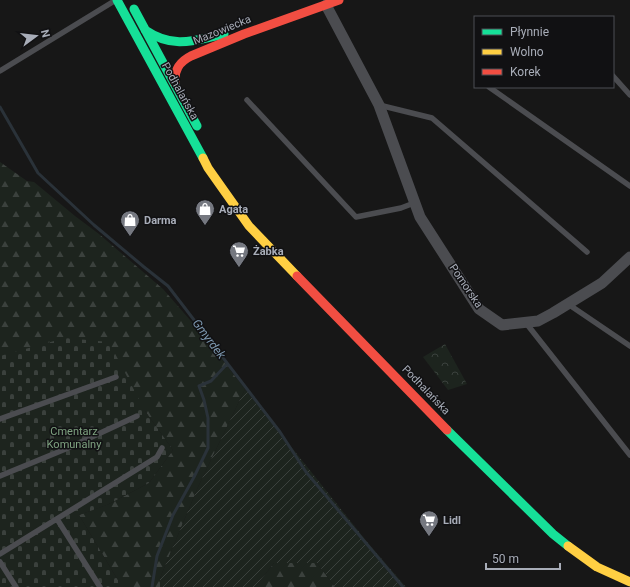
<svg xmlns="http://www.w3.org/2000/svg" width="630" height="587" viewBox="0 0 630 587" font-family="Roboto,sans-serif">
  <style>
    .forest { fill: url(#forest-firs) }
    .cemetery { fill: url(#cemetery-stones) }
    .park { fill: url(#park-crowns) }
    .garden { fill: url(#garden-furrows) }
    .lines { fill: none; stroke-linecap: round; stroke-linejoin: round }
    .stream { stroke: #2a3239; stroke-width: 3 }
    .lane { stroke: #4b4c50; stroke-width: 5.5 }
    .street { stroke: #4b4c50; stroke-width: 11 }
    .fast { stroke: #16e098; stroke-width: 9 }
    .slow { stroke: #ffcf43; stroke-width: 9 }
    .jam { stroke: #f24e42; stroke-width: 9 }
    .labels { text-anchor: middle; dominant-baseline: central; stroke-width: 3; stroke-linejoin: round; paint-order: stroke }
    .street-label { font-size: 11px; fill: #a8adb8; stroke: #111113 }
    .poi-label { font-size: 11px; font-weight: bold; fill: #a8adb8; stroke: #111113; text-anchor: start }
    .park-label { font-size: 11px; fill: #7fa381; stroke: #111113 }
    .water-label { font-size: 12px; font-style: italic; fill: #7f9bb3; stroke: #111113 }
  </style>
  <defs>
    <pattern id="forest-firs" width="22" height="20" patternUnits="userSpaceOnUse"><rect width="22" height="20" fill="#1d241e"/><path d="M5 1l3.5 6h-7zM16 11l3.5 6h-7z" fill="#3b413d"/></pattern>
    <pattern id="cemetery-stones" width="16" height="16" patternUnits="userSpaceOnUse"><rect width="16" height="16" fill="#1d241e"/><path d="M2 7V4a2 2 0 0 1 4 0v3zM10 15v-3a2 2 0 0 1 4 0v3z" fill="#3b413d"/></pattern>
    <pattern id="park-crowns" width="20" height="18" patternUnits="userSpaceOnUse"><rect width="20" height="18" fill="#1d241e"/><path d="M2 6a3 3 0 1 1 6 0M12 15a3 3 0 1 1 6 0" fill="none" stroke="#3b413d"/></pattern>
    <pattern id="garden-furrows" width="10" height="10" patternUnits="userSpaceOnUse"><rect width="10" height="10" fill="#1d241e"/><path d="M-1 1l2-2M0 10L10 0M9 11l2-2" fill="none" stroke="#3b413d"/></pattern>
  </defs>
  <rect width="100%" height="100%" fill="#171717"/>
  <path class="forest" d="M0,162l27,19 7,1 41,34 24,18 64,55 41,47 41,53 -47,98 -38,91v9h-41v-5l-40,-67 30,-11 40,-21 24,-33 -28,-39 -145,-55z
    M274,563h43l18,24h-80z"/>
  <path class="cemetery" d="M65,338l44,4 36,69 28,39 -24,33 -42,22 -28,10 40,67v5h-119v-231z"/>
  <path class="park" d="M445,344l22,40 -19,6 -25,-33z"/>
  <path class="garden" d="M245,389l123,154 38,44h-71l-18,-24h-43l-19,24h-95v-9l38,-91z"/>
  <g class="lines">
    <path class="stream" d="M0,107l38,66 56,52 50,42 24,19 112,146 26,40 97,115
      M152,587l5,-31 16,-41 21,-38 14,-29v-30l-4,-18 -5,-14 12,-5 16,-17"/>
    <path class="lane" d="M0,71l116,-71
      M613,76l17,19
      M489,87l141,99
      M247,100l109,117 45,-9 13,-5
      M379,105l53,13 155,134
      M568,304l62,42
      M526,323l104,132
      M0,419l116,-42
      M0,476l68,-28 69,-32
      M57,519l43,68
      M0,554l157,-97 5,-9
      M0,562l16,25"/>
    <path class="street" d="M326,5l53,100 41,112 59,92 23,16 36,-4 15,-8 49,-30 28,-26"/>
    <path class="fast" d="M117,0l86,158
      M134,9l63,117
      M145,30c28,19 48,11 79,4
      M447,430l106,104 15,12"/>
    <path class="slow" d="M203,158l5,10 41,58 48,50
      M568,546l29,21 33,15"/>
    <path class="jam" d="M175,83c-1,-13 4,-21 16,-27l53,-22 95,-34
      M297,276l150,154"/>
  </g>
  <defs>
    <g id="shop-pin" transform="scale(1)"><path d="M0 17L-7.5 6A9.5 9.5 0 1 1 7.5 6Z" fill="#757880" stroke="#111113"/><path d="M-5-2.5h2.3a2.7 3.5 0 0 1 5.4 0H5L5.5 6h-11ZM-1.5-2.5h3a1.5 2.3 0 0 0-3 0Z" fill="#fff"/></g>
    <g id="supermarket-pin" transform="scale(1)"><path d="M0 17L-7.5 6A9.5 9.5 0 1 1 7.5 6Z" fill="#757880" stroke="#111113"/><path d="M-6-5.5h2.5l.6 2H6L4.5 2H-2.5L-4.4-4H-6ZM-1.5 3.2a1.3 1.3 0 1 0 .1 0ZM3 3.2a1.3 1.3 0 1 0 .1 0Z" fill="#fff"/></g>
  </defs>
  <g fill-rule="evenodd">
    <use href="#shop-pin" x="205" y="209"/>
    <use href="#shop-pin" x="130" y="220"/>
    <use href="#supermarket-pin" x="239" y="251"/>
    <use href="#supermarket-pin" x="429" y="520"/>
  </g>
  <g class="labels">
    <g class="street-label">
      <text transform="translate(222 30) rotate(-22)">Mazowiecka</text>
      <text transform="translate(180 91) rotate(61)">Podhalańska</text>
      <text transform="translate(466 286) rotate(56)">Pomorska</text>
      <text transform="translate(426 390) rotate(46)">Podhalańska</text>
    </g>
    <g class="poi-label">
      <text x="219" y="209">Agata</text>
      <text x="144" y="220">Darma</text>
      <text x="253" y="251">Żabka</text>
      <text x="443" y="520">Lidl</text>
    </g>
    <g class="park-label">
      <text x="74" y="431">Cmentarz<tspan x="74" dy="13">Komunalny</tspan></text>
    </g>
    <g class="water-label">
      <text transform="translate(209 339) rotate(53)">Gmyrdek</text>
    </g>
  </g>
  <rect x="474" y="16" width="140" height="72" fill="#111113" stroke="#4d4f55"/>
  <rect x="482" y="29" width="20" height="6" fill="#16e098" stroke="#4d4f55"/>
  <text x="510" y="36" font-size="12" fill="#a8adb8">Płynnie</text>
  <rect x="482" y="49" width="20" height="6" fill="#ffcf43" stroke="#4d4f55"/>
  <text x="510" y="56" font-size="12" fill="#a8adb8">Wolno</text>
  <rect x="482" y="69" width="20" height="6" fill="#f24e42" stroke="#4d4f55"/>
  <text x="510" y="76" font-size="12" fill="#a8adb8">Korek</text>
  <g transform="translate(36 36) rotate(75)" stroke="#111113" stroke-width="3" paint-order="stroke">
  <path d="M0-3L7 15L0 10L-7 15Z" fill="#a8adb8"/>
  <text y="-6" font-size="11" font-weight="bold" text-anchor="middle" fill="#a8adb8">N</text>
  </g>
  <path d="M486 563v6h74v-6" fill="none" stroke="#a8adb8" stroke-width="2"/>
  <text x="492" y="563" font-size="12" fill="#a8adb8" stroke="#111113" stroke-width="3" paint-order="stroke">50 m</text>
</svg>
